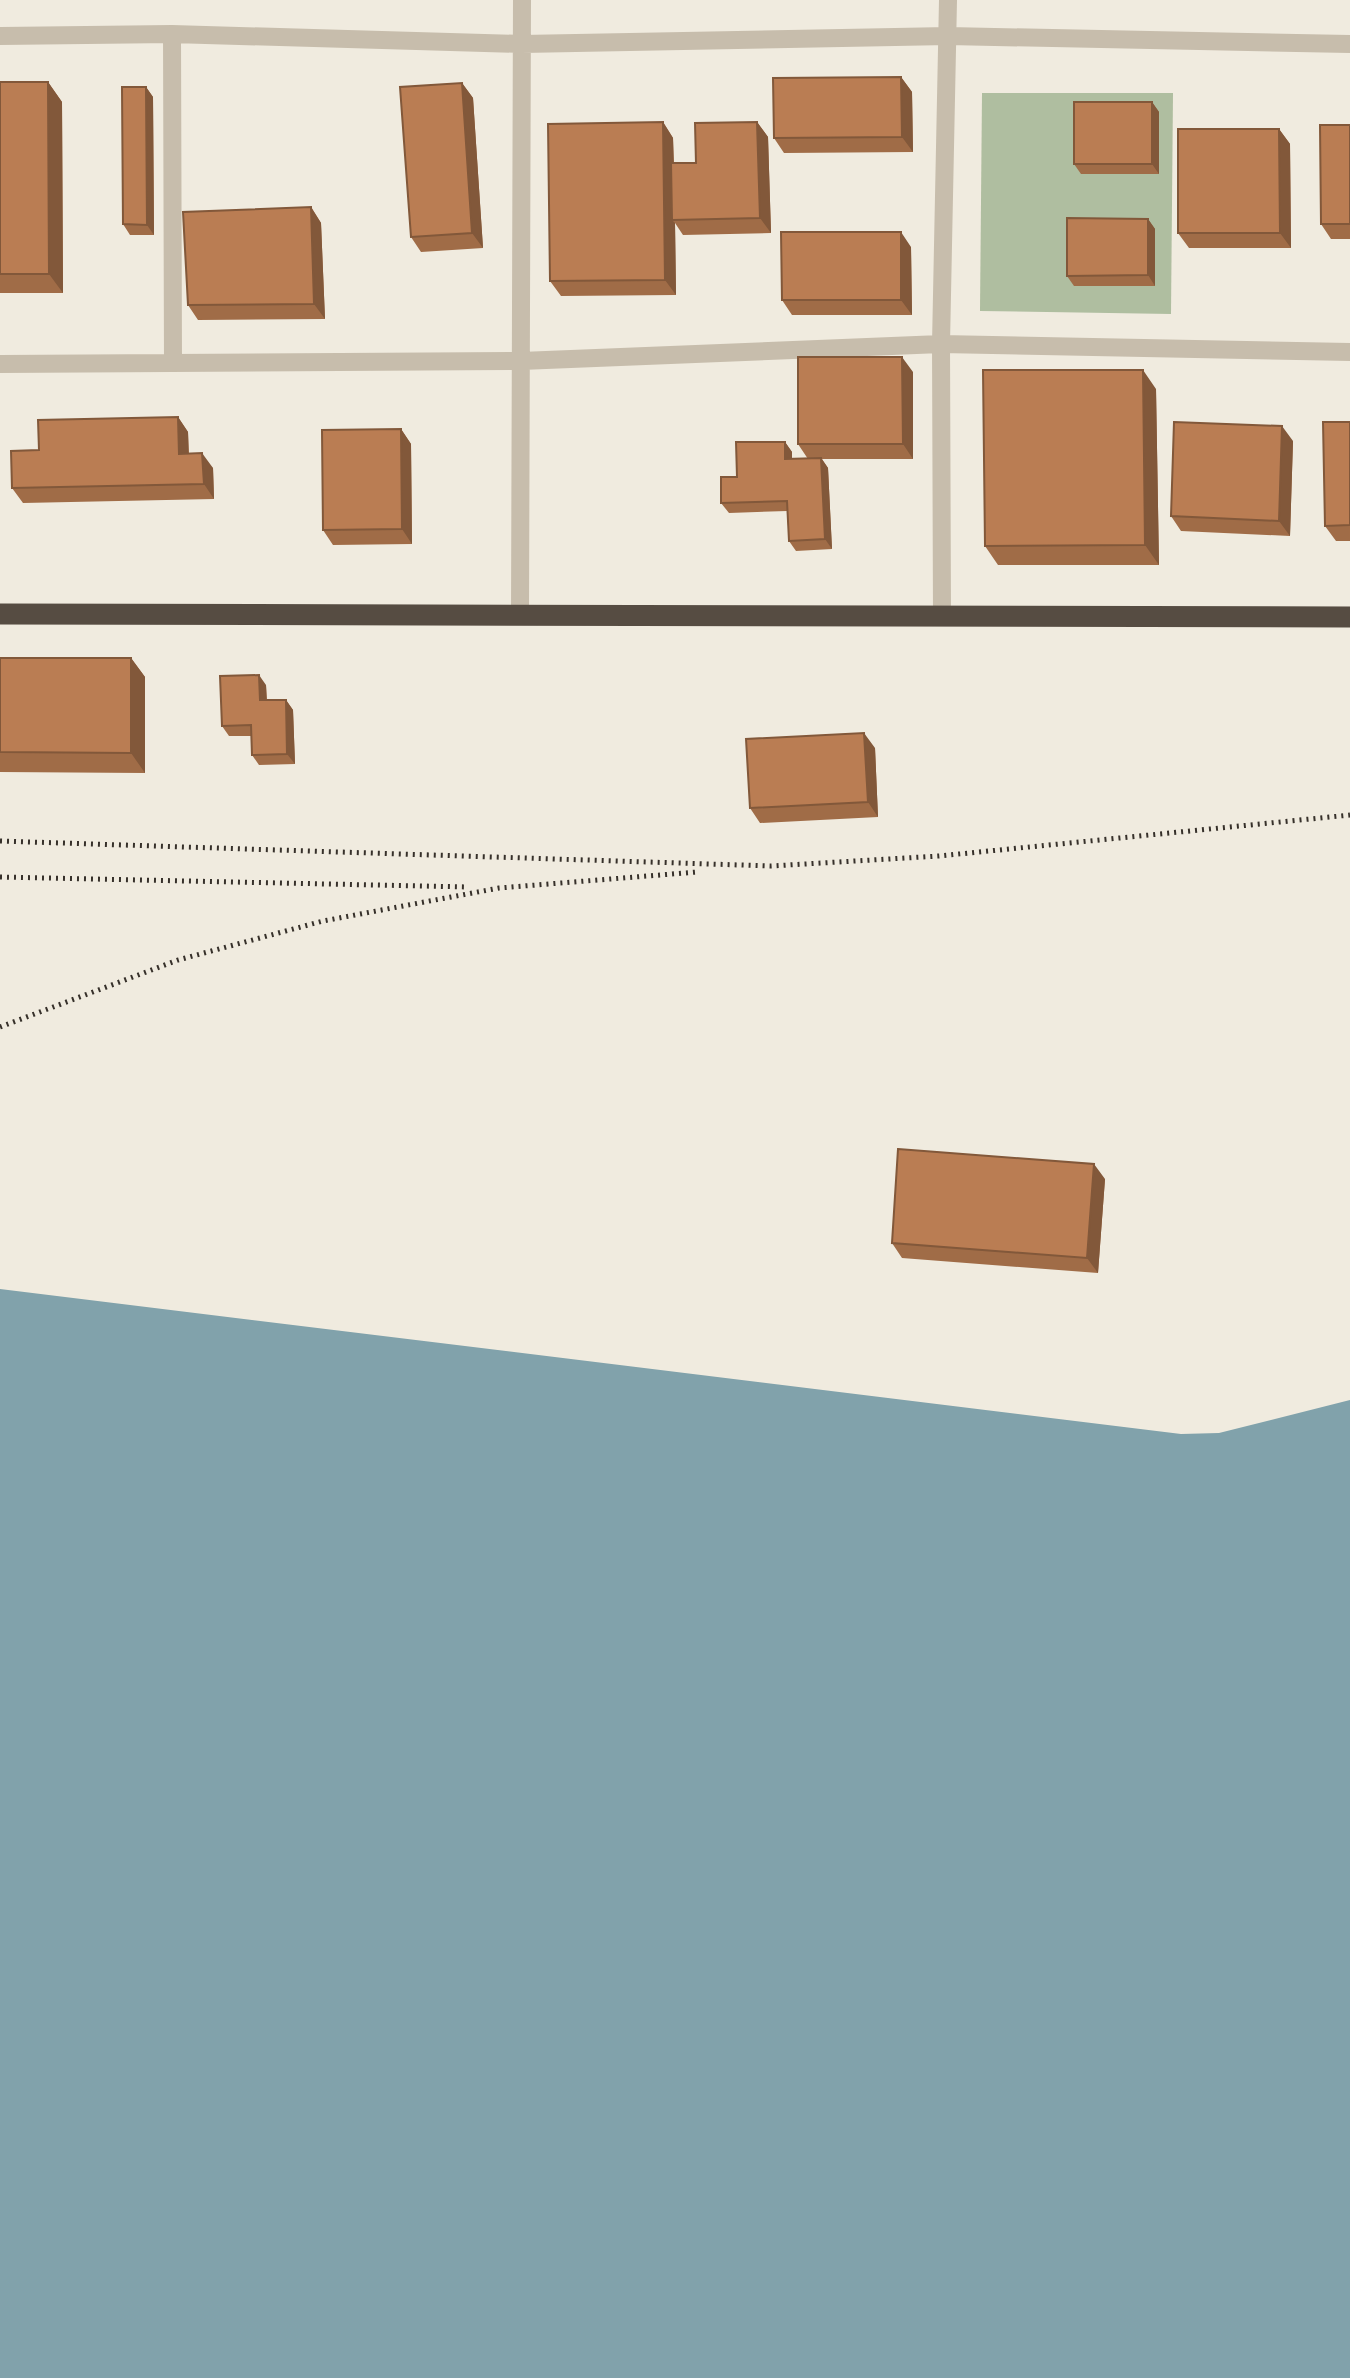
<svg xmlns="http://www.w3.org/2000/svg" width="1350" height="2378" viewBox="0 0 1350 2378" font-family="Figtree,sans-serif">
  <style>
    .green { fill: #afbea0 }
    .water { fill: #81a2ab }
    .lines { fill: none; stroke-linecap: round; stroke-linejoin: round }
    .street { stroke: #c7bdac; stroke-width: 18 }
    .highway { stroke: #564c42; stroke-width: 21 }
    .rail { stroke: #36302a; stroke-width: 5; stroke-dasharray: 2 5; stroke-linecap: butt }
    .wall { fill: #a06c47 }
    .shaded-wall { fill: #82583a }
    .building { fill: #ba7d53; stroke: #82583a; stroke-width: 2 }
  </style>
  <rect width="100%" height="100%" fill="#f0ebdf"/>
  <path class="green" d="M982,93h191l-2,221 -191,-3z"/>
  <path class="water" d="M0,1289l1181,145 38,-1 131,-33v978h-1350z"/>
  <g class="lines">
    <path class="street" d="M172,34l1,329
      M0,36l172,-2 350,10 426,-8 402,8
      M0,364l521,-3 420,-17 409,8
      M520,614l2,-614
      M942,616l-1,-272 7,-344"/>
    <path class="highway" d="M0,614l1350,3"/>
    <path class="rail" d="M0,841l771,25 168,-10 411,-41
      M0,877l468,10
      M0,1027l178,-67 145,-39 176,-33 198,-16"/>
  </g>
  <path class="wall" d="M901,77l11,15 1,60 -129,1 -10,-15z
    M0,82h48l14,20 1,191h-63z
    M462,83l11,15 10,150 -62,4 -10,-15z
    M146,87l7,10 1,138h-24l-7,-11z
    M1152,102l7,10v62h-78l-7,-10z
    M663,122l10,16 1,25h22l61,-41 11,15 3,96 -88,2 -8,-12 1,72 -115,1 -11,-15z
    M1350,125v114h-19l-10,-15z
    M1279,129l11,15 1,104h-102l-11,-15z
    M311,207l10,16 4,96 -127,1 -10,-15z
    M1148,219l7,10v57h-81l-7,-10z
    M911,247l1,68h-120l-10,-15z
    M913,372v87h-91l6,9 4,81 -36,2 -7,-10 -2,-30 -58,2 -8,-10 16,-26 48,-35 7,10v7h16l-10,-15z
    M1156,389l3,176h-161l-13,-19z
    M178,417l10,15 1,22 24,14 1,31 -191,4 -11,-15 27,-38z
    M1350,422v119h-14l-11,-15z
    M401,429l10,15 1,100 -79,1 -10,-15z
    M1293,441l-3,95 -109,-5 -10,-15z
    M0,658h131l14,19v96l-145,-1z
    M266,685l1,15h19l7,10 2,54 -36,1 -7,-10 -1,-19h-22l-7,-10z
    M875,748l3,69 -118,6 -10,-15z
    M1105,1179l-7,94 -196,-15 -10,-15z"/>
  <path class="shaded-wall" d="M901,77l11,15 1,60 -11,-15z
    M48,82l14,20 1,191 -14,-19z
    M462,83l11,15 10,150 -11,-15z
    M146,87l7,10 1,138 -7,-10z
    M1152,102l7,10v62l-7,-10z
    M663,122l10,16 2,81 -3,1 3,3 1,72 -11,-15z
    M757,122l11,15 3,96 -11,-15z
    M1279,129l11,15 1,104 -11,-15z
    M311,207l10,16 4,96 -11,-15z
    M1148,219l7,10v57l-7,-11z
    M901,232l10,15 1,68 -11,-15z
    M902,357l11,15v87l-10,-15z
    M1143,370l13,19 3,176 -14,-20z
    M178,417l10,15 1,37 -10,-15z
    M1282,426l11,15 -3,95 -11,-15z
    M401,429l10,15 1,100 -10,-15z
    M785,442l7,10v18l-7,-11z
    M202,453l11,15 1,31 -10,-15z
    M821,458l7,10 4,81 -7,-10z
    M131,658l14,19v96l-14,-20z
    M259,675l7,10 1,26 -7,-11z
    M286,700l7,10 2,54 -8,-10z
    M864,733l11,15 3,69 -10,-15z
    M1094,1164l11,15 -7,94 -11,-15z"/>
  <path class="building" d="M901,77l1,60 -128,1 -1,-60z
    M0,82h48l1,192h-49z
    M462,83l10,150 -61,4 -11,-150z
    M122,87h24l1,138 -24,-1z
    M1074,102h78v62h-78z
    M663,122l2,158 -115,1 -2,-157z
    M757,122l3,96 -88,2 -1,-57h25l-1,-40z
    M1320,125h30v99h-29z
    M1178,129h101l1,104h-102z
    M311,207l3,97 -126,1 -5,-93z
    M1067,218l81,1v56l-81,1z
    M781,232h120v68h-119z
    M798,357h104l1,87h-105z
    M983,370h160l2,175 -160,1z
    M178,417l1,37 23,-1 2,31 -192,4 -1,-37 28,-1 -1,-30z
    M1174,422l108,4 -3,95 -108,-5z
    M1323,422h27v103l-25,1z
    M401,429l1,100 -79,1 -1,-100z
    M736,442h49v17l36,-1 4,81 -36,2 -2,-40 -66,2v-26h16z
    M0,658h131v95l-131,-1z
    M259,675l1,25h26l1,54 -35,1 -1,-30 -29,1 -2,-50z
    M864,733l4,69 -118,6 -4,-69z
    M898,1149l196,15 -7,94 -195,-15z"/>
</svg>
